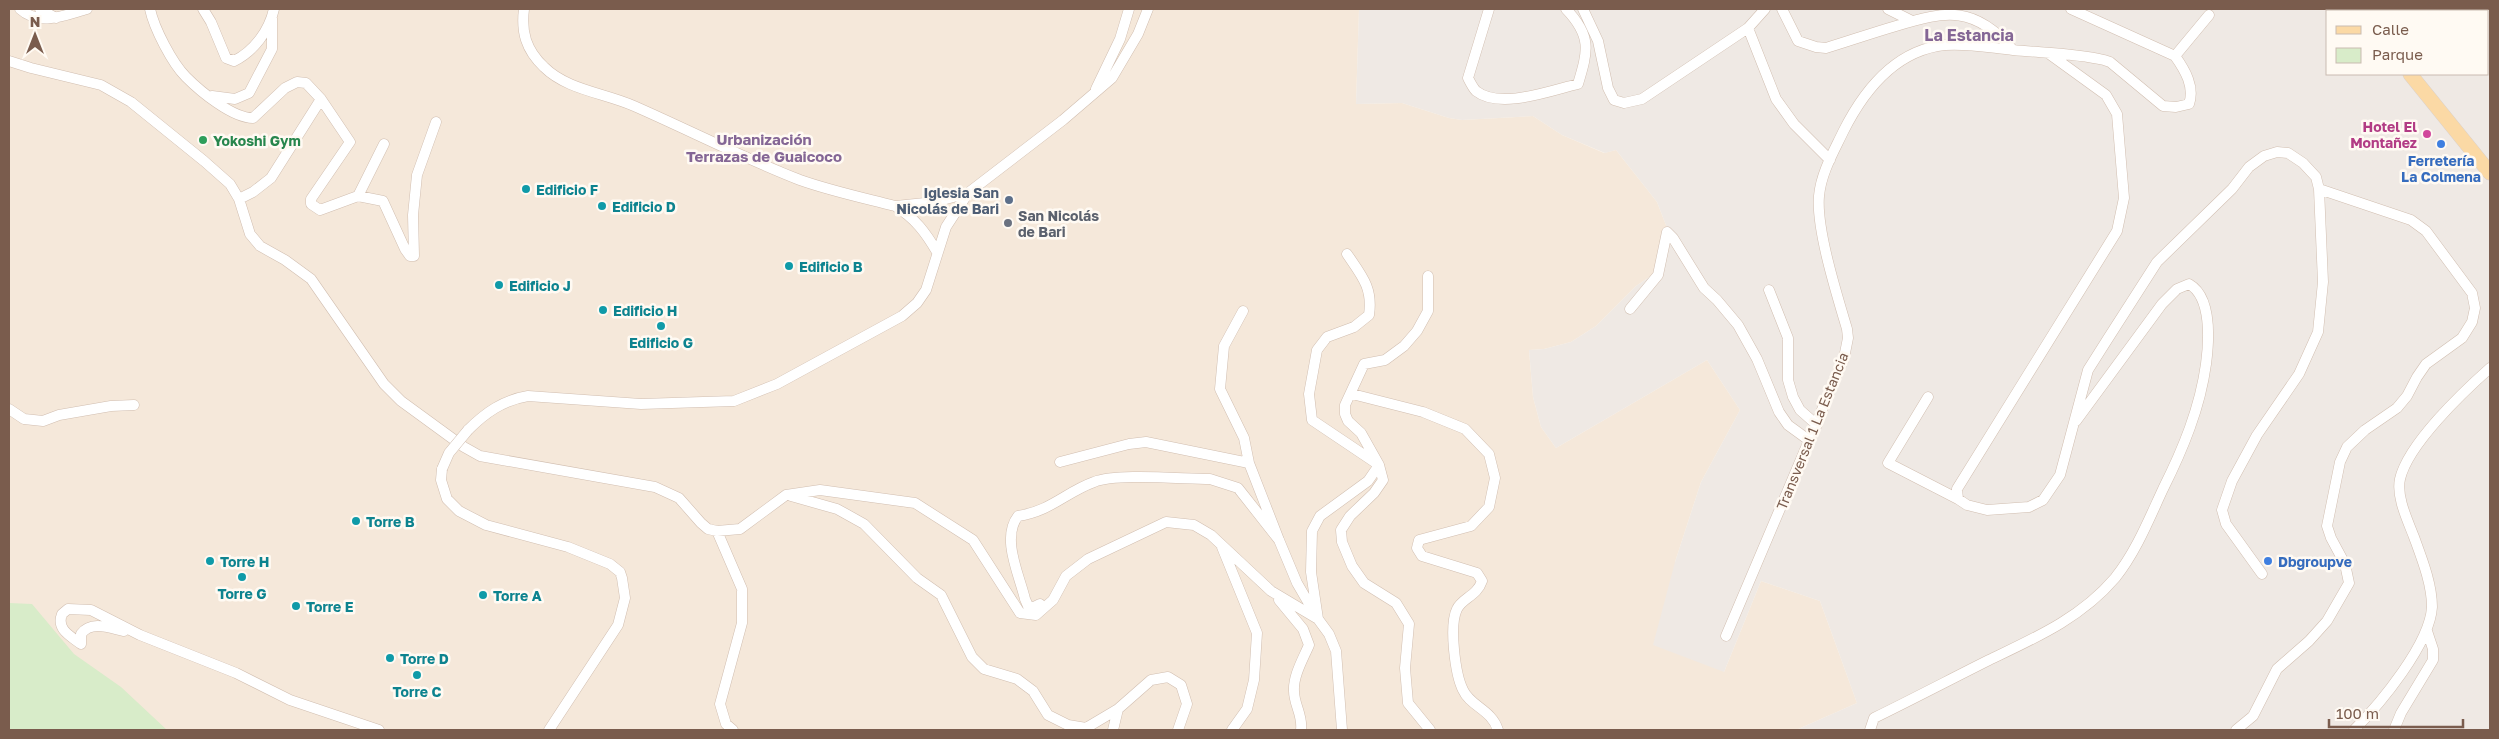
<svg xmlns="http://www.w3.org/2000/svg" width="2499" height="739" viewBox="0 0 2499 739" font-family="'Golos Text',sans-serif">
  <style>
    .residential { fill: #f5e8da }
    .industrial { fill: #efe9e4; fill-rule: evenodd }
    .green { fill: #d8ecc9 }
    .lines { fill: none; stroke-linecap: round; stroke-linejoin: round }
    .minor-casing { stroke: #d1beb0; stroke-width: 11 }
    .major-casing { stroke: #dad1cd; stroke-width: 15 }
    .minor { stroke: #fff; stroke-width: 10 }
    .major { stroke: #fbd9a5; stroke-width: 14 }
    .minor-bridge-casing { stroke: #d1beb0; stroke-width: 11; stroke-linecap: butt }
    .minor-bridge { stroke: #fff; stroke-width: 10 }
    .hotel-dot { fill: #d1479c; stroke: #fffaf3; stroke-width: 2 }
    .leisure-dot { fill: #2e9e5b; stroke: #fffaf3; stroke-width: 2 }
    .shop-dot { fill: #3f7fe0; stroke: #fffaf3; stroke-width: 2 }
    .culture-dot { fill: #0f9aa8; stroke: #fffaf3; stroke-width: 2 }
    .service-dot { fill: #5c6f8a; stroke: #fffaf3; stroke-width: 2 }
    .worship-dot { fill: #6b7280; stroke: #fffaf3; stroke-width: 2 }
    .labels { text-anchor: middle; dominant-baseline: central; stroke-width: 5; stroke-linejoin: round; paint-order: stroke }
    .hotel-label { font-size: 14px; font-weight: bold; fill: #b23c85; stroke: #fffaf3; text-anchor: end }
    .leisure-label { font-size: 14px; font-weight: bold; fill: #27864d; stroke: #fffaf3; text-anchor: start }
    .shop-label { font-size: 14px; font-weight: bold; fill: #366cbe; stroke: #fffaf3 }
    .culture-label { font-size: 14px; font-weight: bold; fill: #0d838f; stroke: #fffaf3; text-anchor: start }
    .service-label { font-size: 14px; font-weight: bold; fill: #4e5e75; stroke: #fffaf3; text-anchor: end }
    .worship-label { font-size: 14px; font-weight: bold; fill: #5b616d; stroke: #fffaf3; text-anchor: start }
    .street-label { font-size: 14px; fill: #7a5c4d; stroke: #fffaf3 }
    .neighbourhood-label { font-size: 15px; font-weight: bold; fill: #846695; stroke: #fffaf3 }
    .quarter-label { font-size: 16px; font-weight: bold; fill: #846695; stroke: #fffaf3 }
  </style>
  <rect width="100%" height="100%" fill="#fdf6ec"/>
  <path class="residential" d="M9,9h1350l-3,95 46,-1 47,15 13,2 71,-4 29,19 42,18 12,-3 41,52 12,31 -8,36 -25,17 -40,40 -25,16 -27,7 -15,1 4,47 8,30 15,21 151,-88 33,50 -39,72 -26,80 49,110 37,-91 59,20 37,102 -61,27h-1787z"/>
  <path class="industrial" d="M1359,9h1131v721h-694l61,-27 -37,-102 -59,-20 -37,91 -71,-27 22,-83 26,-80 39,-72 -33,-50 -151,88 -15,-21 -8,-30 -4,-47 15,-1 27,-7 25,-16 40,-40 25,-17 8,-36 -12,-31 -41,-52 -11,3 -43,-18 -29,-19 -71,4 -13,-2 -47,-15 -46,1zM2328,11h160v63h-160z"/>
  <path class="green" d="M9,603l23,1 42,50 47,33 46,43h-158z"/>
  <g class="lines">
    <g class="minor-casing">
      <path id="minor" d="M20,9c20,18 45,6 67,0
        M40,9l16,9
        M150,9c4,19 22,54 36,68 14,14 46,41 67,41l32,-30 12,-6 9,1 15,16 29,43 -39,57v5l9,6 38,-14 26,-52
        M203,9l8,13 15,36 8,3c20,-10 35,-30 40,-52
        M524,9c-3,23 2,41 20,58 23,23 61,26 90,39 55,24 109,52 166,74 31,11 64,18 95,26 20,12 31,27 42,46
        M1489,9l-21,69c2,4 5,10 8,13 24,19 76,-1 102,-7 10,-33 14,-48 -12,-75
        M1583,9l15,32 10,47 6,12 10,3 18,-4 106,-71 17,-19
        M1782,9l16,32 18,6 10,1c23,-7 46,-15 70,-22 51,-16 79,-20 117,24
        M1888,9l24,12
        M1748,28l28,71 18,25 36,36
        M2048,53l58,42 11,19 7,84 -7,33 -160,258 1,10 9,6 20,5 42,-3 14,-7 17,-25 28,-105 19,-30 50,-78 75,-73 17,-22 15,-11 13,-4 11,1 15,10 13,14 3,12 4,93 -5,50 -19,42 -42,61 -25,46 -10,29 4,14 36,50
        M2175,56l34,-41
        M9,61l22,7 70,17 30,17 73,59 26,23 9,15 11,35 10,12 25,14 26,19 73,105 17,17 63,46 16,9 175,31 24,11 22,25 7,6 9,2 23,-2 46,-34 34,-5 95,13 58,37 47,73 16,2 17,-15 13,-24 22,-17 78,-37 28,3 17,10 60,56 47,28 11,15 7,17 6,79
        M1096,89l24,-50 9,-30
        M212,96l23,3 14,-6 23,-44v-31
        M358,196l25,5 22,48 5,7h4l-1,-41 4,-40 19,-53
        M239,199l14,-7 18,-14 50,-79
        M896,206l39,-4 33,-9
        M1347,254c15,22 26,34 22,61l-15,12 -27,10 -10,13 -8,44 3,26 67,45 4,15 -9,13 -24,23 -9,14 1,12 10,24 12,17 32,20 13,21 -4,44 3,35 22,27
        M1769,290l19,48v42l5,17 7,13 17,15
        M1630,309l28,-34 9,-43 6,6 31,50 13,12 21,25 19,34 22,53 9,13 22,16
        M1243,311l-19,35 -4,43 24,49 5,25 30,77 18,43 18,31
        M1352,394l71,18 42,17 24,25 6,24 -6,29 -18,19 -52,14 -2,8 5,8 55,17 5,8c-5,15 -20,17 -25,28 -8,16 -2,65 6,81 7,16 29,20 35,40
        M1928,397l-40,66 70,36
        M9,409l15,10 19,2 16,-6 52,-9 23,-1
        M468,430c17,-17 35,-30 60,-34l113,8 93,-3 43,-17 125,-68 15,-13 9,-13 20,-63 22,-34 95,-73 49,-42 26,-44 10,-25
        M1060,462l69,-18 17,-2 103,21
        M442,469l-1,11 6,19 12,12 27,14 82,22 42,17 10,8 2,6 3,20 -7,27 -69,105
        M791,496l46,13 27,15 53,54 24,17 31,62 12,12 33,10 16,12 15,24 20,10 18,3 32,-19 33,-29 17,-3 13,8 6,19 -9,26
        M717,531l25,58v34l-22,81 6,20 7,6
        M1222,547l35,86 -3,47 -7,29 -15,21
        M1279,600l24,29 6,16c-6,14 -16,31 -15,46 0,14 9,24 7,39
        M1040,604l-6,3 -6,-1 -3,-7c-6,-25 -24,-61 -7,-83 33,-5 48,-24 76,-34 23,-9 88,-3 116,-3l28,9 41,52
        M1318,619l-7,-47 1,-41 8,-15 48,-35 11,-16 -18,-32 -13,-12 -3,-7v-9l19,-41 21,-4 19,-14 13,-15 11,-20v-35
        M1726,636l118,-278 4,-20 -1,-9c-10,-34 -31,-100 -28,-133 2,-23 15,-45 24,-64 21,-42 53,-82 102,-87 22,-2 47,3 68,5 30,3 62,3 91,10l6,2 53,44 13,1 13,-3c6,-17 -4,-34 -14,-48l-104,-47
        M81,644c-11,-8 -25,-15 -19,-30l6,-5 23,1 49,25 96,38 54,27 89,30
        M81,644v-10c10,-14 29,-6 43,-3
        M1113,730l5,-21
        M1870,730l4,-12c39,-19 77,-39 115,-58 46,-22 92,-42 126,-82 21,-26 34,-59 48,-89 20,-40 37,-81 43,-125 3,-23 6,-67 -17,-80l-12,5 -15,15 -86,117
        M2236,730l17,-14 24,-47 32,-28 18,-20 22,-38 -4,-19 -14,-26 -4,-12 13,-64 7,-15 18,-17 32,-22 10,-12 10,-19 9,-13 36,-26 10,-16 3,-14 -3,-15 -46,-62 -15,-11 -92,-31
        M2354,730c26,-26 76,-86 78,-123 0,-23 -10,-48 -18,-70 -6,-16 -18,-40 -14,-58 8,-35 63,-87 90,-111
        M2394,730l7,-17 32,-53v-11l-6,-18"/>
    </g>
    <g class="major-casing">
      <path id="major" d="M2357,9l2,2
        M2410,74l80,99"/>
    </g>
    <use href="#minor" class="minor"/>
    <use href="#major" class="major"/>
    <g class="minor-bridge-casing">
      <path id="minor-bridge" d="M442,469l7,-16 19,-23"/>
    </g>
    <use href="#minor-bridge" class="minor-bridge"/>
  </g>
  <circle class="hotel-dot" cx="2427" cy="134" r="5"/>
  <circle class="leisure-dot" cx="203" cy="140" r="5"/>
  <g class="shop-dot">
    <circle cx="2441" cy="144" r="5"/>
    <circle cx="2268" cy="561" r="5"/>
  </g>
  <g class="culture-dot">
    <circle cx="526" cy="189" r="5"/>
    <circle cx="602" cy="206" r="5"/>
    <circle cx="789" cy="266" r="5"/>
    <circle cx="499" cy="285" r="5"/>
    <circle cx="603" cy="310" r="5"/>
    <circle cx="661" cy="326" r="5"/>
    <circle cx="356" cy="521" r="5"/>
    <circle cx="210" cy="561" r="5"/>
    <circle cx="242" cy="577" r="5"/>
    <circle cx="483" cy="595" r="5"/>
    <circle cx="296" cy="606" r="5"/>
    <circle cx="390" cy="658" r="5"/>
    <circle cx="417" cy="675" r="5"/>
  </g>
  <circle class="service-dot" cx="1009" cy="200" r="5"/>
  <circle class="worship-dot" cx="1008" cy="223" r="5"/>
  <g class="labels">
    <g class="hotel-label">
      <text x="2417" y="126">Hotel El<tspan x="2417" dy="16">Montañez</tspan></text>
    </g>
    <g class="leisure-label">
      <text x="213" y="140">Yokoshi Gym</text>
    </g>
    <g class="shop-label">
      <text x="2441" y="160">Ferretería<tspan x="2441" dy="16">La Colmena</tspan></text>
      <text x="2278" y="561" text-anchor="start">Dbgroupve</text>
    </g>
    <g class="culture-label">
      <text x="536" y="189">Edificio F</text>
      <text x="612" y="206">Edificio D</text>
      <text x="799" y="266">Edificio B</text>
      <text x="509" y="285">Edificio J</text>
      <text x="613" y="310">Edificio H</text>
      <text x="661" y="342" text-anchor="middle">Edificio G</text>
      <text x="366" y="521">Torre B</text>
      <text x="220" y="561">Torre H</text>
      <text x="242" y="593" text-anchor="middle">Torre G</text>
      <text x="493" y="595">Torre A</text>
      <text x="306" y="606">Torre E</text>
      <text x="400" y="658">Torre D</text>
      <text x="417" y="691" text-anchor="middle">Torre C</text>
    </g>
    <g class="service-label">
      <text x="999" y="192">Iglesia San<tspan x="999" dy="16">Nicolás de Bari</tspan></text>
    </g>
    <g class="worship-label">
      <text x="1018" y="215">San Nicolás<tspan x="1018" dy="16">de Bari</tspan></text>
    </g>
    <g class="street-label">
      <text transform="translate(1812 431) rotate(-68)">Transversal 1 La Estancia</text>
    </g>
    <g class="neighbourhood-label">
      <text x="764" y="139">Urbanización<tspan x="764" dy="17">Terrazas de Guaicoco</tspan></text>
    </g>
    <g class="quarter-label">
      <text x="1969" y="35">La Estancia</text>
    </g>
  </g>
  <rect width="2499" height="739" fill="none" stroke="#7a5c4d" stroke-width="20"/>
  <rect x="2326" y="10" width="162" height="65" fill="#fffaf3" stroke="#cabbb1"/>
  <rect x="2336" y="26" width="25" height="8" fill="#fbd9a5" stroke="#cabbb1"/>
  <text x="2372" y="35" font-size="15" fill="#7a5c4d">Calle</text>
  <rect x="2336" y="48" width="25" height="15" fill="#d8ecc9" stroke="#cabbb1"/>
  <text x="2372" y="60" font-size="15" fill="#7a5c4d">Parque</text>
  <g transform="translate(35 35)" stroke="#fffaf3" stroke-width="4" paint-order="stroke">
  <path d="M0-4L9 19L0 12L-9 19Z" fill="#7a5c4d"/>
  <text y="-8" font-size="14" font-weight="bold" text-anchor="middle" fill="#7a5c4d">N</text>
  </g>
  <path d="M2329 719v8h134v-8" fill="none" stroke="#7a5c4d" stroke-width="2.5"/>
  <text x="2336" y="719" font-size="15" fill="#7a5c4d" stroke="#fffaf3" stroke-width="4" paint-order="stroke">100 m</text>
</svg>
